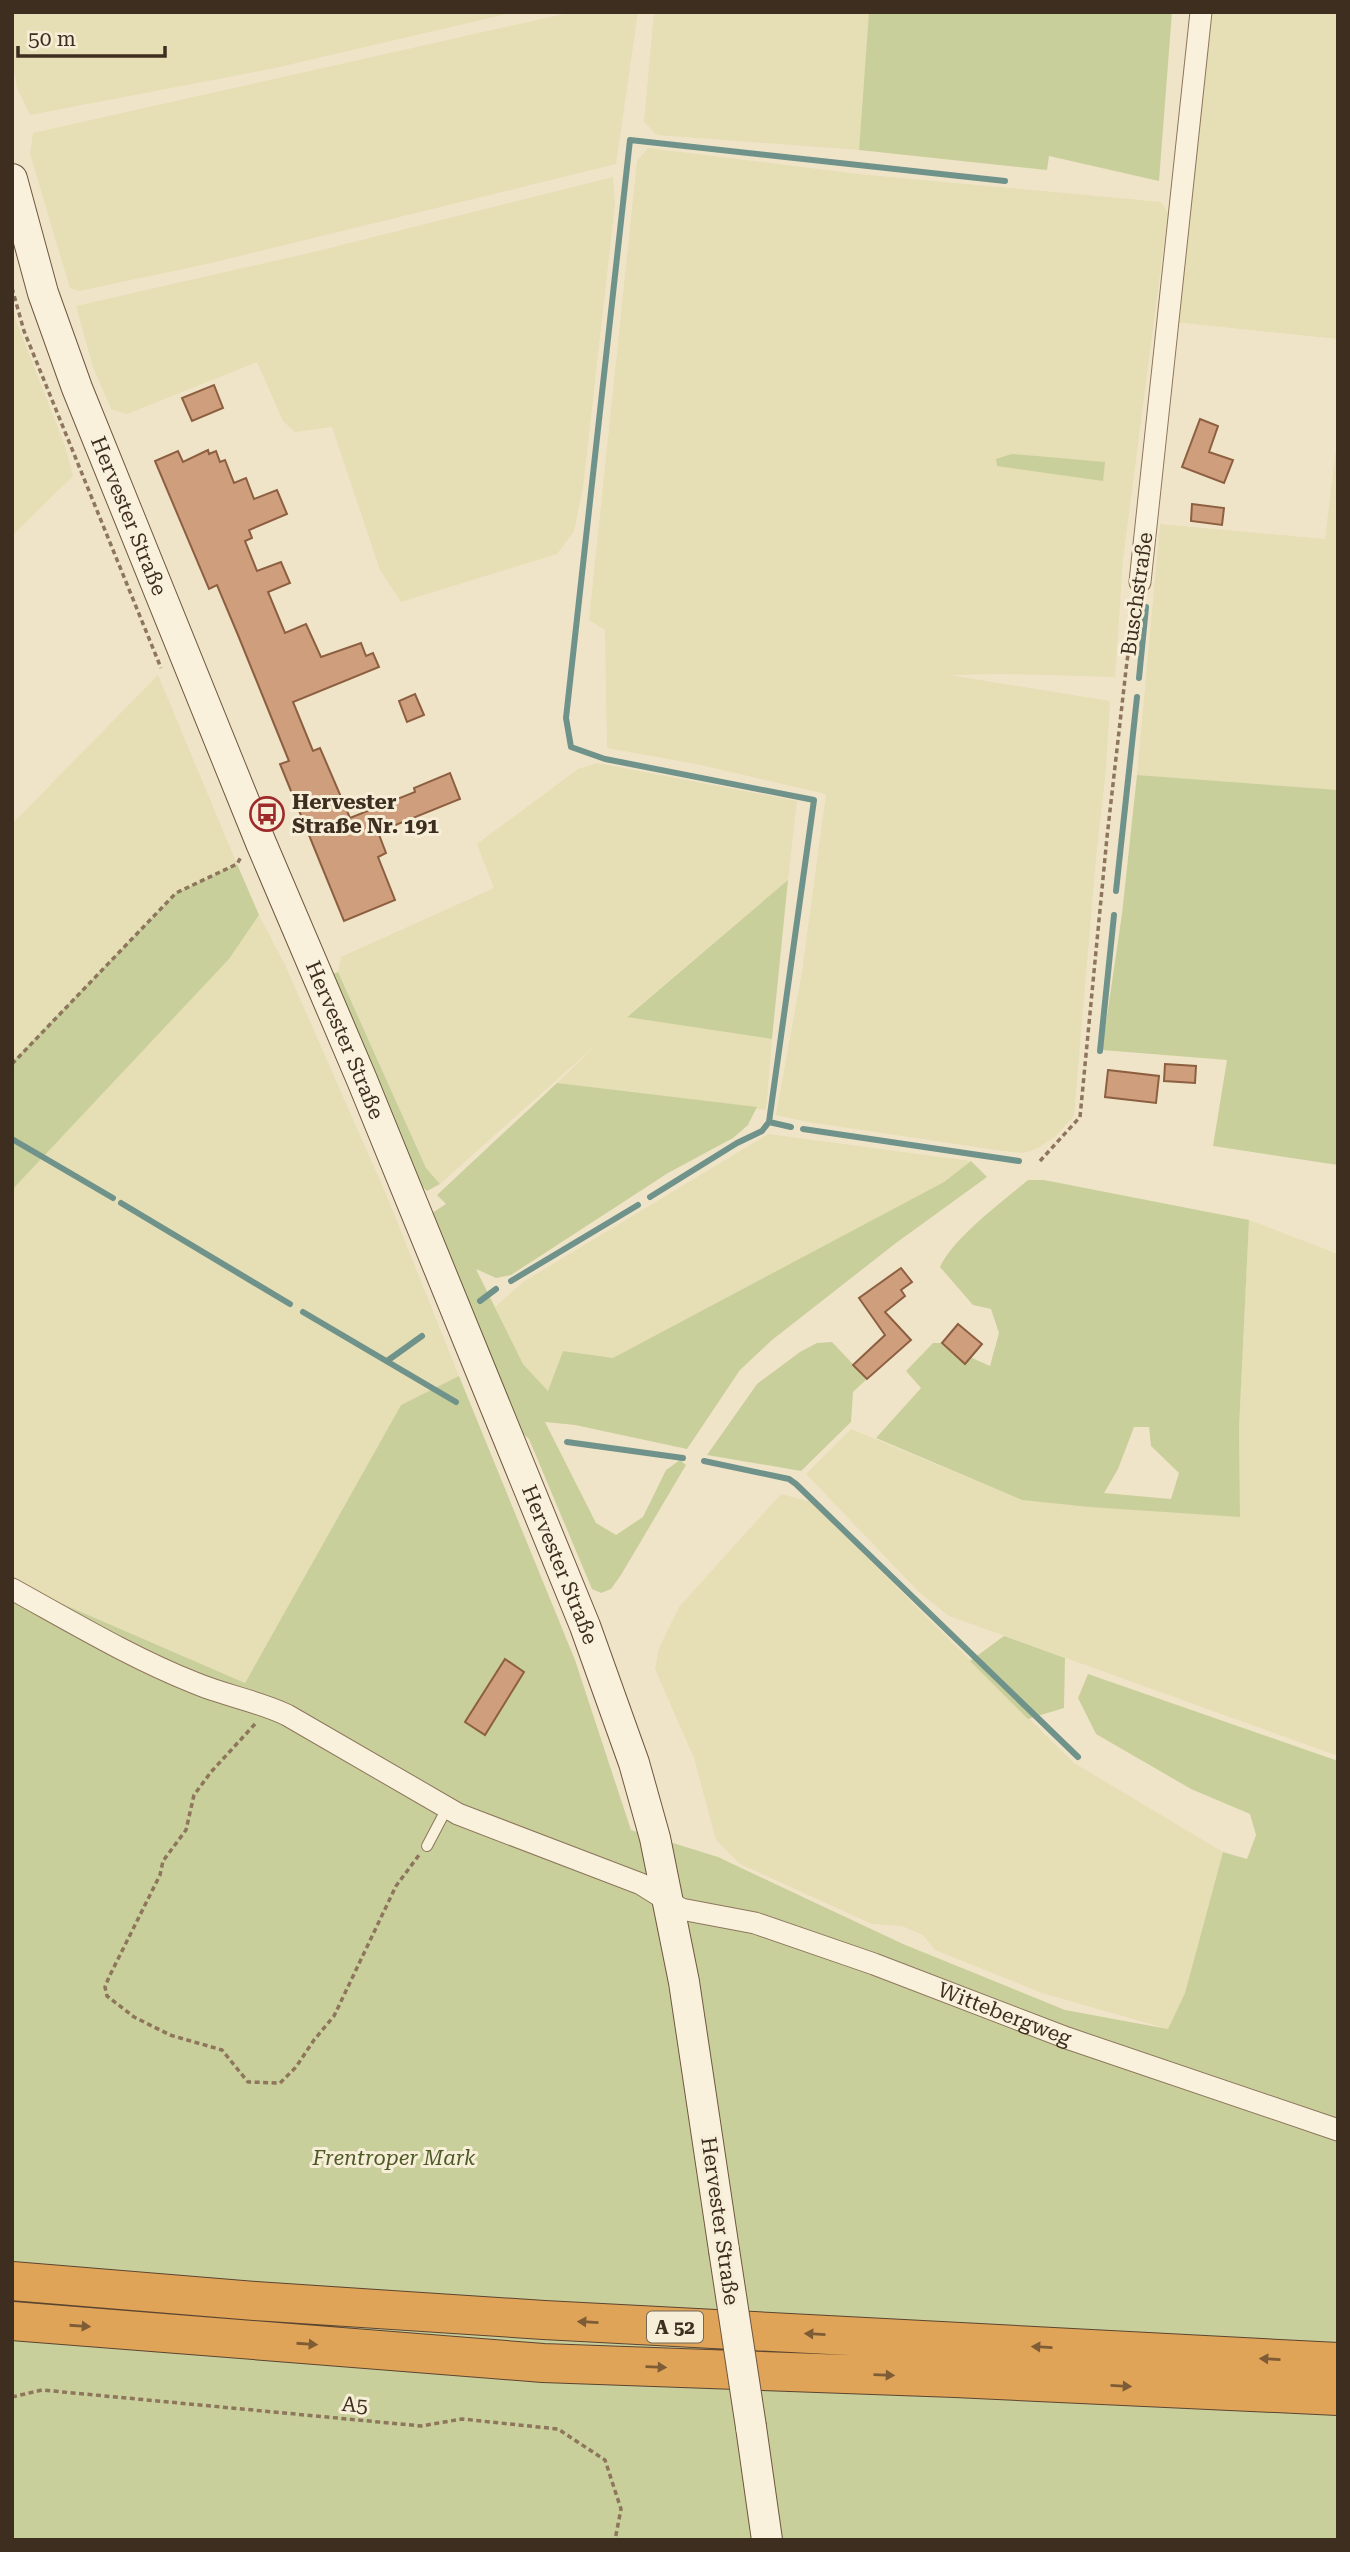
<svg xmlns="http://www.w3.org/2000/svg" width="1350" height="2552" viewBox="0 0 1350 2552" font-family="'Roboto Serif',serif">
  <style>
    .farmland { fill: #e6deb5 }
    .green { fill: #c9cf9b; fill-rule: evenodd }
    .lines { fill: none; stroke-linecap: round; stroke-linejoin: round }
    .stream { stroke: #6f938a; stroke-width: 6 }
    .building { fill: #cf9f7d; stroke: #8d5f41; stroke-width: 2 }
    .service-casing { stroke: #8d765c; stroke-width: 12 }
    .minor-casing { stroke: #8d765c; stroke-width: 23 }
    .secondary-casing { stroke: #6f573f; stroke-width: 32 }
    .motorway-casing { stroke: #5b4430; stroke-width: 40 }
    .path { stroke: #8d765c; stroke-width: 3.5; stroke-dasharray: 5 3.5; stroke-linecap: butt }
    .service { stroke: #faf1dc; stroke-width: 10 }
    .minor { stroke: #faf1dc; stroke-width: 21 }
    .secondary { stroke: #faf1dc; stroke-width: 30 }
    .motorway { stroke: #e0a458; stroke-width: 38 }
    .secondary-bridge-casing { stroke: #6f573f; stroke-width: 32; stroke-linecap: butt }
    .secondary-bridge { stroke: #faf1dc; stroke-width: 30 }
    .oneway { fill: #7e5d36 }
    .labels { text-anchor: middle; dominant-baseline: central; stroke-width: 6; stroke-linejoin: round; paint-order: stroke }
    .shield { fill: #f7eed8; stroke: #756857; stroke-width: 2 }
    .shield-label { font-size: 19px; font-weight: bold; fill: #3d2e20 }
    .street-label { font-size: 21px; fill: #3d2e20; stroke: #f7eed8 }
    .poi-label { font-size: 21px; font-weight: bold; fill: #3d2e20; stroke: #f7eed8; text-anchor: start }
    .park-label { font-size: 21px; font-style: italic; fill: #4d5a26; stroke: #f7eed8 }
  </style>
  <rect width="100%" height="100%" fill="#f0e4c8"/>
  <path class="farmland" d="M12,12h503l-240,56 -245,47 -13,-27 -5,-31z
    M573,12h65l-22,152 -409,100 -128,27 -9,-3 -40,-134 3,-21z
    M654,12h215l-10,138 -202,-15 -13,-13z
    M1213,12h125v327l-164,-17z
    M648,148l210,26 303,28 7,11 -45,347 -8,117 -113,-3 -53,1 161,26 -4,68 -10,89 -22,258 -18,20 -18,12 -14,5 -21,-2 -195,-29 -32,-7 26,-143 24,-178 -130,-30 -89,-16 -2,-118 -16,-10 48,-459z
    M613,177l2,27 -32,284 -9,43 -17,23 -156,48 -21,-32 -48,-143 -37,5 -12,-11 -26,-59 -130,52 -16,-5 -18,-42 -17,-61 242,-55z
    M12,310l53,136 8,30 -61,60z
    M1338,432v358l-201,-15 23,-251 165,15z
    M158,675l79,189 -61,29 -164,169v-238z
    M597,763l200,38 -9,79 -161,136 145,23 -6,71 -209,-27 40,-39 -157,140 -14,-16 -88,-196 3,-15 153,-69 -17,-44 101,-75z
    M259,915l27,52 100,227 73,182 -58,29 -156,278 -233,-101v-392l217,-231z
    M768,1134l203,27 -27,21 -331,177 -50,-8 -14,41 -26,-28 -28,-57 28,-25z
    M1249,1220l89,34v502l-389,-140 -29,-23 -114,-119 45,-45 171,71 218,16 -1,-88z
    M781,1494l30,8 263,261 149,89 -38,141 -17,36 -126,-36 -107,-43 -12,-15 -21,-9 -30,-2 -132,-60 -24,-24 -22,-82 -39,-89 4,-21 20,-41z"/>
  <path class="green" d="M869,12h303l-13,169 -110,-25 -2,14 -188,-20z
    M1012,454l93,8 -2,19 -106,-15 -1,-7z
    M1137,775l201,15v375l-125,-19 14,-86 -125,-10 20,-136z
    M237,864l22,51 -30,44 -217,231v-128l164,-169z
    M788,880l-16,159 -145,-22z
    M338,972l88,196 14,16 -13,7 -12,-11 -83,-206z
    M557,1083l200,24 -9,18 -15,13 -65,35 -157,102 -15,3 -20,-9 47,95 25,27 15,-40 50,7 331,-176 27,-21 16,16 -91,66 -124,97 -32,30 -53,79 -112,-24 -30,-3 51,101 20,12 27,-18 23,-47 14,-10 6,5 -65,110 -10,14 -10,4 -9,-4 -63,-150 -13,-11 -87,-213 17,-11 -9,-9z
    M1028,1180h16l205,40 -10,208 1,89 -150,-10 -68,-7 -146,-62 45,-50 -15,-17 27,-28h9l23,20 5,-6 20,9 9,-33 -8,-24 -18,-4 -33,-38c13,-29 62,-65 88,-87zM1134,1427h15l2,19 28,27 -8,26 -67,-6 14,-24z
    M832,1342l35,37 -14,13 -2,30 -50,49 -94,-16 50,-71 43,-32 17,-9z
    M459,1376l116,284 56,170 87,27 185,87 162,66 103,19 17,-36 38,-141 24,7 9,-24 -6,-21 -59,-25 -95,-55 -18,-36 10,-24 250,87v779h-1326v-958l233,101 156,-278z
    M1004,1636l61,22 -1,50 -36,11 -58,-58z"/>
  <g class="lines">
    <path class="stream" d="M1139,678l7,-71
      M1116,891l21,-194
      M1100,1051l14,-136
      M769,1122l22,5
      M803,1129l216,32
      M12,1139l101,59
      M650,1197l87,-54 25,-12 7,-9 45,-322 -209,-41 -34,-12 -5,-29 64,-578 375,41
      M121,1203l169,101
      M511,1281l127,-76
      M480,1301l16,-12
      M303,1312l153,90
      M387,1361l35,-25
      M567,1442l116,16
      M704,1461l85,18 7,5 282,273"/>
  </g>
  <path class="building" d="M214,385l9,23 -31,13 -10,-23z
    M1200,419l18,7 -9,26 24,8 -9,23 -42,-16z
    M208,450l1,4 7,-3 4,11 5,-2 9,23 12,-5 8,21 23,-9 10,24 -38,16 3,8 -7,3 12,30 24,-9 9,21 -22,9 17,41 21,-9 15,33 40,-14 5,13 7,-3 6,14 -86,35 20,49 7,-3 30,70 65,-26 -1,-4 36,-15 10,26 -82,33 8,21 -8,4 17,43 -51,21 -64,-157 9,-3 -51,-126 -21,-50 -8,4 -54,-128 23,-10 5,11z
    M1192,504l32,4 -2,17 -31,-4z
    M415,694l9,21 -17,7 -8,-21z
    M1165,1064l31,2 -1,17 -31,-2z
    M1108,1070l51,6 -3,27 -51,-6z
    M901,1268l11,14 -11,8 4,6 -20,16 26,28 -44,39 -14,-14 32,-30 -26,-37z
    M958,1324l24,20 -17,20 -23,-21z
    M505,1659l19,13 -39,63 -20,-13z"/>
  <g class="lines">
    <g class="service-casing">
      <path id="service" d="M427,1846l20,-38"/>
    </g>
    <g class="minor-casing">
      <g id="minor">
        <path d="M1140,582l61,-570"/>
        <path id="s1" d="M12,1589c60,33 120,69 183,94 31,13 63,18 92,32l171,99 183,70 40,25 74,14 119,41 193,74 271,92"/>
      </g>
    </g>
    <g class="secondary-casing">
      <g id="secondary">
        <path id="s2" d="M12,179l31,114 34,95 184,455 101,237 223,546 49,137 21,75 29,144 40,268"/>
        <path d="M751,2427l16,113"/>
      </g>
    </g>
    <g class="motorway-casing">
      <path id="motorway" d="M12,2281l243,20 289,19 794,42
        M12,2321l531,42 412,15 383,18"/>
    </g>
    <path class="path" d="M12,288l12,43 137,337
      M12,1064l164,-171 61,-29 4,-7
      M1040,1161l40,-44 27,-280 20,-176 10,-60
      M255,1724l-44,48 -17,23 -8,35 -23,31 -3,14 -51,102 -4,10 2,9 27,21 36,18 52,15 26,32 32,1 16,-16 18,-27 20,-24 62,-130 23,-31
      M12,2397l30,-7 379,36 41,-7 96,10 47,31 16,49 -6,31"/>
    <use href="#service" class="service"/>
    <use href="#minor" class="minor"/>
    <use href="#secondary" class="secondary"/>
    <use href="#motorway" class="motorway"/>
    <g class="secondary-bridge-casing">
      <path id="secondary-bridge" d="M724,2250l27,177"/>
    </g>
    <use href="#secondary-bridge" class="secondary-bridge"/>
  </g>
  <defs><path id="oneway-solid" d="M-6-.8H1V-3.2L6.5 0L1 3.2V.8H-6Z" transform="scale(1.75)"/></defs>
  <g class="oneway">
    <use href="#oneway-solid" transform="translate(588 2322) rotate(-177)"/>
    <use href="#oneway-solid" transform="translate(80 2326) rotate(4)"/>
    <use href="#oneway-solid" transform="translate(815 2334) rotate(-177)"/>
    <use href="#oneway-solid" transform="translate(307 2344) rotate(4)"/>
    <use href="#oneway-solid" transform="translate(1042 2347) rotate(-177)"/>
    <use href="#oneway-solid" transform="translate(1270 2359) rotate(-177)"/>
    <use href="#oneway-solid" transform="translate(656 2367) rotate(2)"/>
    <use href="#oneway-solid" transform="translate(884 2375) rotate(2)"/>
    <use href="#oneway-solid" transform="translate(1121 2386) rotate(3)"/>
  </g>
  <defs>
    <g id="bus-ring" transform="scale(1.75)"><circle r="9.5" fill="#f7eed8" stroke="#9e2a2b" stroke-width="1.5"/><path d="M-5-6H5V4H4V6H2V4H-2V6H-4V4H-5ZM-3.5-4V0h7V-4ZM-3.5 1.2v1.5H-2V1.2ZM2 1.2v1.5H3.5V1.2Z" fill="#9e2a2b"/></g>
  </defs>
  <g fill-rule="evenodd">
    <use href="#bus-ring" x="267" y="814"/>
  </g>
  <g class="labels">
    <rect class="shield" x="647" y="2311.5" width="56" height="31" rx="5"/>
    <g class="shield-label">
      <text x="675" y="2327">A 52</text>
    </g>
    <g class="street-label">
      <text stroke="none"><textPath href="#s2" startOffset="357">Hervester Straße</textPath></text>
      <text transform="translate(1137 594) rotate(-82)">Buschstraße</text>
      <text stroke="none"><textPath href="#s2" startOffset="924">Hervester Straße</textPath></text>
      <text stroke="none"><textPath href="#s2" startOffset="1491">Hervester Straße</textPath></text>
      <text stroke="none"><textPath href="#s1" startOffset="1085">Wittebergweg</textPath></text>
      <text transform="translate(720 2221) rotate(82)">Hervester Straße</text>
      <text transform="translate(355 2405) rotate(5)">A5</text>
    </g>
    <g class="poi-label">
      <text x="292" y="802">Hervester<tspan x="292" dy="24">Straße Nr. 191</tspan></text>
    </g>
    <g class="park-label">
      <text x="394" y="2158">Frentroper Mark</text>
    </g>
  </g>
  <rect width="1350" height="2552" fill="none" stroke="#3d2e20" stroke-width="28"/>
  <path d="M18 46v10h147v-10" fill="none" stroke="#3d2e20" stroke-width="3.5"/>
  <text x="28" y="46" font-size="21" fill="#3d2e20" stroke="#f7eed8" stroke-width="5" paint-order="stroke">50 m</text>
</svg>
